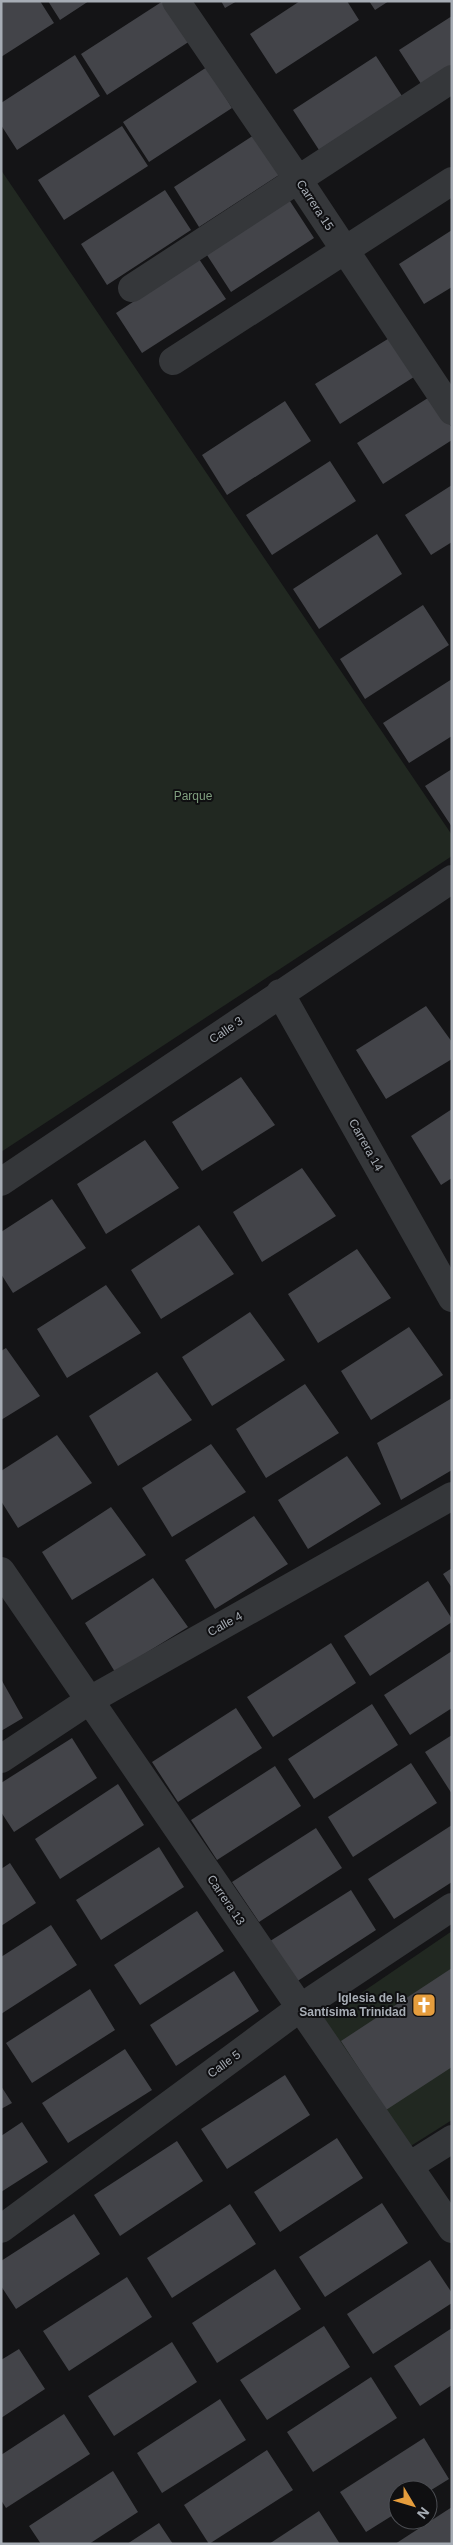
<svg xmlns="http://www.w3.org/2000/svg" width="453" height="2545" viewBox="0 0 453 2545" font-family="Helvetica,sans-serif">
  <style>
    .green { fill: #212821 }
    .building { fill: #434449 }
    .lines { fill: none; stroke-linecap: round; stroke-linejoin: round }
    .street { stroke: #35373a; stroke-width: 28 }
    .labels { text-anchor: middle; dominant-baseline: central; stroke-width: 4; stroke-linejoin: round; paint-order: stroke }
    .street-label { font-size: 12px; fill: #a7adb5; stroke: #0f0f11 }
    .park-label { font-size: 12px; fill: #809f7f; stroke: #0f0f11 }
    .poi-label { font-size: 12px; font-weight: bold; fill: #a7adb5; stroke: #0f0f11; text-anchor: end }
  </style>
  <rect width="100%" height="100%" fill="#141416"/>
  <path class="green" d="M1,170l451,665v21l-451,296z
    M452,1931v189l-46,29 -83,-130z"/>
  <path class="building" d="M1,1h39l14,22 -53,34z
    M48,1h41l-29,19z
    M163,1l27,40 -83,54 -26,-41z
    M221,1h16l-12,7z
    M300,1h47l12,19 -83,54 -26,-40z
    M369,1h20l-14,9z
    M452,16v57l-27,17 -26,-40z
    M75,55l25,41 -83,54 -16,-25v-22z
    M376,56l26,40 -83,54 -26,-40z
    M207,67l25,41 -83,54 -26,-40z
    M122,126l26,40 -84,54 -26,-40z
    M257,133l25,40 -83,54 -25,-40z
    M165,190l26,40 -84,55 -26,-41z
    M288,198l26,40 -83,54 -26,-40z
    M452,230v57l-28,17 -25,-40z
    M199,259l27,40 -84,54 -26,-40z
    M391,337l26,38 -77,49 -25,-40z
    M431,396l21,32v12l-69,44 -26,-41z
    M285,401l26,40 -84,54 -25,-40z
    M330,461l26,40 -84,54 -26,-40z
    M452,485v57l-21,13 -26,-40z
    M377,534l25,40 -83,55 -26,-40z
    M423,605l26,40 -84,54 -25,-40z
    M452,679v57l-43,27 -26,-40z
    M452,769v58l-27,-41z
    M426,1006l26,36v17l-66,40 -30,-49z
    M241,1077l34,48 -73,46 -30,-49z
    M452,1109v69l-11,7 -30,-49z
    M145,1140l34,48 -73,46 -29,-50z
    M302,1168l34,48 -74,46 -29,-50z
    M52,1199l34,49 -73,45 -12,-19v-42z
    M199,1225l35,49 -73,45 -30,-49z
    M357,1249l34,49 -73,45 -30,-49z
    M106,1285l35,48 -74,45 -30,-49z
    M250,1312l35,48 -73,46 -30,-49z
    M409,1327l34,48 -72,45 -30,-49z
    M6,1348l34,48 -39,24v-69z
    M157,1372l35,48 -74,46 -29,-50z
    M305,1384l34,49 -73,45 -30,-49z
    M452,1398v72l-51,30 -24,-57z
    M57,1435l35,48 -74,45 -17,-27v-30z
    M211,1444l35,48 -74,45 -30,-49z
    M347,1456l34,48 -73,45 -30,-49z
    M111,1507l35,48 -74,45 -30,-48z
    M254,1516l34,48 -73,45 -30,-49z
    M452,1568v20l-9,-14z
    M153,1578l35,49 -73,45 -30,-49z
    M428,1581l24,38v3l-82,54 -26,-40z
    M331,1643l25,40 -83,54 -26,-40z
    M452,1651v57l-42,27 -26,-40z
    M1,1679l22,39 -22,13z
    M372,1704l26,41 -84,54 -26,-40z
    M236,1708l26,40 -84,54 -26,-40z
    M452,1735v59l-27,-42z
    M72,1738l25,40 -83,54 -13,-20v-29z
    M411,1763l26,40 -84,54 -25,-40z
    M275,1766l26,40 -84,54 -26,-40z
    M118,1784l26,41 -84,54 -25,-40z
    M452,1825v57l-58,37 -26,-40z
    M316,1828l26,40 -83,54 -27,-40z
    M159,1847l25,40 -83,53 -25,-40z
    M10,1863l26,40 -35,23v-57z
    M351,1890l25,40 -83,54 -26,-41z
    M197,1911l27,40 -84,54 -26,-40z
    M51,1925l26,40 -76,49v-57z
    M452,1968v99l-66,43 -45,-69z
    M234,1971l25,40 -83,55 -26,-41z
    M90,1989l25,41 -83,53 -26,-40z
    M125,2049l27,41 -84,53 -26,-40z
    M285,2075l25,40 -83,54 -26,-40z
    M1,2086l11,17 -11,6z
    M22,2122l26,40 -47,30v-56z
    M337,2138l26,40 -83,54 -26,-40z
    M177,2141l26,40 -83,55 -26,-41z
    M382,2203l26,40 -83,54 -26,-40z
    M230,2204l26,40 -84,54 -25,-40z
    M74,2214l26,40 -84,55 -15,-23v-25z
    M430,2260l22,33v10l-79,51 -26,-40z
    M275,2269l26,40 -84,54 -25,-40z
    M127,2277l25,40 -83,54 -26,-40z
    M324,2326l26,41 -83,53 -27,-40z
    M452,2328v57l-32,21 -26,-40z
    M172,2342l25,40 -83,54 -26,-40z
    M19,2349l26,40 -44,29v-58z
    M371,2377l26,41 -84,54 -26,-40z
    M220,2399l26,41 -84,53 -25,-40z
    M64,2414l26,40 -84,54 -5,-8v-45z
    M424,2438l25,41 -21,13v-2h-30v22l-32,20 -26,-40z
    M267,2450l26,40 -84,54 -25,-39z
    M113,2471l25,41 -49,32h-48l-12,-18z
    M452,2507v37h-57z
    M319,2511l21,33h-71z
    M159,2523l14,21h-46z"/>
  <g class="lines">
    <path class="street" d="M176,1l123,180 153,230
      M132,288l320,-209
      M173,361l279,-180
      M280,993l172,305
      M1,1182l451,-303
      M1,1571l451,658
      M1,1759l89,-59 362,-204
      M409,2166l43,-27
      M1,2229l299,-221 152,-101"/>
  </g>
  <defs>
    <g id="church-square" transform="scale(1.25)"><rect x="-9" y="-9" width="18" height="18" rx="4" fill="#e59d3d" stroke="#0f0f11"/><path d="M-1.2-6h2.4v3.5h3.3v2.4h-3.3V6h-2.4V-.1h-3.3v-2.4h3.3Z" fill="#fff"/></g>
  </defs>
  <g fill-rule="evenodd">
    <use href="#church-square" x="424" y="2005"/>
  </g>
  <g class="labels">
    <g class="street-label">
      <text transform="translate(315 205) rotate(57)">Carrera 15</text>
      <text transform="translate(226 1030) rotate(-34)">Calle 3</text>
      <text transform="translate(366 1145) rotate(61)">Carrera 14</text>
      <text transform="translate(225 1624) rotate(-29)">Calle 4</text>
      <text transform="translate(226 1900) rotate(56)">Carrera 13</text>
      <text transform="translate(224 2064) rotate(-36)">Calle 5</text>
    </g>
    <g class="park-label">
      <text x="193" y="796">Parque</text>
    </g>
    <g class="poi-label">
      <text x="406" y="1998">Iglesia de la<tspan x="406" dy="14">Santísima Trinidad</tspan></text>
    </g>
  </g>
  <rect width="453" height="2545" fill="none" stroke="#a7adb5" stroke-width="5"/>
  <g transform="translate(413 2505) rotate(128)"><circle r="24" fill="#0f0f11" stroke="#4c4e53"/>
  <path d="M0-4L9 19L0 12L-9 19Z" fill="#e59d3d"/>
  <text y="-8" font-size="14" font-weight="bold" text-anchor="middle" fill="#a7adb5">N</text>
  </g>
</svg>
